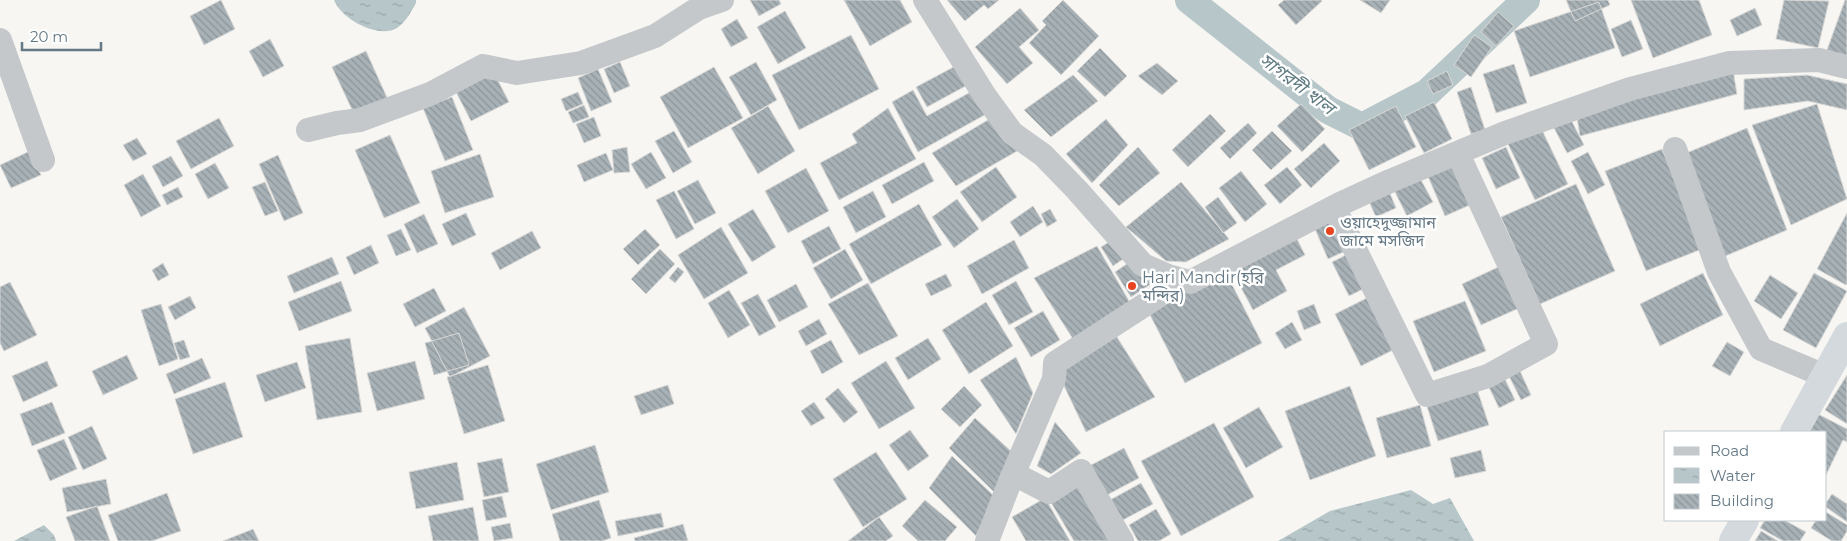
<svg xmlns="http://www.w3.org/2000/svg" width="1847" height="541" viewBox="0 0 1847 541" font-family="Montserrat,'Noto Sans Bengali',sans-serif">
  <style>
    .water { fill: url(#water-ripples) }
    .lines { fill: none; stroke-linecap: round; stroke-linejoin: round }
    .canal { stroke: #b7c6c8; stroke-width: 28 }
    .building { fill: url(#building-back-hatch); stroke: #d8d8d6 }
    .street { stroke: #c4c8cb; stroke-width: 24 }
    .highway { stroke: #d4d9dd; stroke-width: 28 }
    .poi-dot { fill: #e84421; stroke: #fff; stroke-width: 2 }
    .labels { text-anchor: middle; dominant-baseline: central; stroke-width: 5; stroke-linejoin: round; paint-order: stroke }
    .poi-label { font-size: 16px; fill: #647885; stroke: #fff; text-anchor: start }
    .water-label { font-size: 18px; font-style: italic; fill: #607b82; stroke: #fff }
  </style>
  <defs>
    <pattern id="water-ripples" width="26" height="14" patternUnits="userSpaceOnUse" patternTransform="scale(1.25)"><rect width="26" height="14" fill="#b7c6c8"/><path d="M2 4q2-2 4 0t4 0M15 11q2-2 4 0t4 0" fill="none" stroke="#98a6a8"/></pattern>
    <pattern id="building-back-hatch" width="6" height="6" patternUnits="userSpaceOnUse" patternTransform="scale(1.25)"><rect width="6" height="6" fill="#a8b1b6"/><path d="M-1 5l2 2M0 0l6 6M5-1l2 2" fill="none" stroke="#8c959a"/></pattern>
  </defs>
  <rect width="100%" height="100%" fill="#f7f6f3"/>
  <path class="water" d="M334,0h82v3c-5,9 -10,19 -19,25 -19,11 -56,-9 -63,-28z
    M1411,490l22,14 17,-6 24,43h-196l52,-30z
    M44,525l10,10 2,6h-42z"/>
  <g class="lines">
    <path class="canal" d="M1189,0l139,110 34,17 65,-34 99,-93"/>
  </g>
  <path class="building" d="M221,0l14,29 -31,16 -14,-29z
    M750,0h29l2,4 -22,12z
    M844,0h56l12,22 -42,24z
    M947,0h52l-11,9 -4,-4 -19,16z
    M1063,0l36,36 -38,39 -32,-32 17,-18 -4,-4z
    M1284,0h37l1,1 -26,24 -18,-20z
    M1360,0h30l-9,13z
    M1566,0h42l2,5 -35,16z
    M1631,0h68l13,35 -59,23z
    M1784,0l45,1 -11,47 -42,-9z
    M1845,0h2v57l-20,-7z
    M1599,2l16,46 -85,29 -16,-46z
    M1020,8l19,22 -20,17 14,16 -26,21 -32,-37z
    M1755,8l7,17 -25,11 -7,-16z
    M785,11l21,37 -28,16 -21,-37z
    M1498,12l16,14 -18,20 -15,-14z
    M737,19l11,19 -17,9 -10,-18z
    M1631,20l12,29 -21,8 -11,-28z
    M851,35l28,54 -80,41 -27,-55z
    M1474,35l18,12 -21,30 -17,-12z
    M270,39l14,27 -21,11 -14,-26z
    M1100,48l27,28 -22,21 -28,-26z
    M366,51l23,51 -33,16 -24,-51z
    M620,62l10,24 -16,7 -10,-24z
    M756,62l21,38 -26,15 -22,-38z
    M963,62l10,20 -46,25 -11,-20z
    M1157,63l21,18 -16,14 -24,-19z
    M1514,64l13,39 -31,10 -13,-39z
    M714,67l29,51 -55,30 -28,-51z
    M598,69l14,33 -21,9 -13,-33z
    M1733,70l4,24 -157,42 -5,-31z
    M1447,71l6,14 -20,9 -6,-13z
    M494,73l15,29 -38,19 -15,-29z
    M1073,75l25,26 -47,36 -27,-27z
    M1807,75l40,9v26l-39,-9 -64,9v-31z
    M1471,87l14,43 -14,4 -14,-42z
    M976,89l14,23 -72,40 -26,-50 21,-12 14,26z
    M578,92l5,12 -17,7 -5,-12z
    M452,97l21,53 -28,11 -22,-53z
    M1434,102l18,37 -28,14 -19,-37z
    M1301,104l24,25 -23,23 -25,-26z
    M1817,104l30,95 -56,26 -39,-100z
    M584,105l5,12 -16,6 -5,-11z
    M768,106l27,45 -37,23 -27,-46z
    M1396,106l20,41 -47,23 -20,-40z
    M888,108l28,51 -77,41 -19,-37 37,-20 -5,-9z
    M1210,114l16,17 -38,36 -16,-17z
    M1568,114l16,31 -17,8 -16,-31z
    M594,117l7,19 -17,7 -8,-19z
    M993,117l26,33 -63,36 -24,-33z
    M219,118l15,28 -43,23 -15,-28z
    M1106,119l22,26 -36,38 -26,-29z
    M1248,123l9,10 -27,26 -10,-11z
    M1540,126l28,58 -33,16 -28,-58z
    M1747,128l40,102 -64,27 -39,-103z
    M674,131l18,31 -19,11 -18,-32z
    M1272,131l20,20 -21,19 -19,-20z
    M390,135l30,68 -36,15 -29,-68z
    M137,138l10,16 -14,7 -10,-16z
    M1324,143l16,18 -29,27 -17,-19z
    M627,147l3,25 -16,1 -2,-23z
    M1138,147l22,26 -41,33 -20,-21z
    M1506,147l14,31 -24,11 -14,-31z
    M1662,149l40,100 -56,22 -41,-100z
    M30,151l11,24 -30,13 -11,-23z
    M651,152l15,26 -20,11 -15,-25z
    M1588,152l17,33 -17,9 -17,-33z
    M606,153l7,17 -29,12 -7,-17z
    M480,154l14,43 -49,16 -14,-42z
    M278,155l25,58 -19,8 -25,-57z
    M171,156l12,20 -20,11 -11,-21z
    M1452,156l20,48 -27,12 -21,-49z
    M924,162l10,19 -42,23 -10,-19z
    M215,163l14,25 -21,11 -13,-25z
    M996,167l21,30 -35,25 -22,-30z
    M1287,167l15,18 -22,19 -16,-19z
    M806,168l23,43 -41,22 -23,-42z
    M1415,169l18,33 -26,14 -17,-34z
    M1241,171l26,33 -22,18 -26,-34z
    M143,174l18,32 -20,11 -17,-32z
    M1384,179l12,29 -20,9 -13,-29z
    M698,180l18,33 -21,11 -18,-33z
    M265,182l13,29 -13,5 -13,-29z
    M1181,182l48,57 -43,23 -20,-1 -40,-34z
    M1576,184l39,87 -75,33 -39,-87z
    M178,187l5,10 -16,8 -5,-10z
    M674,191l20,38 -18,10 -20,-39z
    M873,191l13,26 -30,16 -13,-26z
    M1218,197l19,26 -14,10 -18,-26z
    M957,199l22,30 -25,19 -22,-31z
    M919,204l23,41 -71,39 -22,-40z
    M1033,206l10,16 -23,15 -10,-15z
    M1333,206l19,42 -24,11 -13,-30z
    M753,209l23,38 -24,15 -24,-38z
    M1050,209l7,12 -10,6 -6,-13z
    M466,213l10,22 -24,11 -10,-22z
    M1847,213v71l-1,1 -29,-16z
    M424,214l14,30 -21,9 -13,-29z
    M829,226l12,23 -28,15 -12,-23z
    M721,227l27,46 -44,26 -26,-44z
    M401,229l10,21 -15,6 -9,-21z
    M645,229l15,16 -22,20 -15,-16z
    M532,231l9,17 -41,22 -9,-17z
    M1295,235l10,20 -29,15 11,21 -34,19 -22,-41z
    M1117,237l12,18 -16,11 -12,-19z
    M1014,240l15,28 -47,26 -15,-28z
    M371,245l8,18 -25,12 -8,-18z
    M1097,246l35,60 -59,33 -39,-61z
    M660,249l15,15 -29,30 -15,-15z
    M845,249l18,31 -32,19 -18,-31z
    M1352,252l17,34 -20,10 -17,-34z
    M332,257l7,17 -45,19 -7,-17z
    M1134,259l17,25 -20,13 -16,-25z
    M163,263l6,12 -11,6 -6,-11z
    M1507,263l19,42 -45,20 -19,-41z
    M678,267l6,5 -9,11 -6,-5z
    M1225,271l37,72 -77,40 -37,-72z
    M1703,273l20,42 -63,31 -20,-42z
    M1814,273l33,18 -31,57 -33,-18z
    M946,274l6,12 -21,10 -6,-12z
    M1770,275l28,18 -17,26 -27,-18z
    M341,281l11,30 -53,20 -11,-29z
    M1016,281l17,31 -24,13 -17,-30z
    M10,282l27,53 -33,16 -4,-8v-56z
    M868,283l30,53 -39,19 -31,-51z
    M796,284l12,23 -29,15 -12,-22z
    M434,288l12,23 -31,16 -12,-23z
    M729,290l21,35 -22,13 -20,-35z
    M758,294l18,33 -17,9 -18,-33z
    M1375,294l26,52 -40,20 -26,-52z
    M190,296l6,12 -21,12 -7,-13z
    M1465,301l21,50 -52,21 -21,-51z
    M986,302l27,44 -44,28 -27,-44z
    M161,304l17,55 -19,7 -18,-56z
    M1314,304l7,19 -17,7 -7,-19z
    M464,307l26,49 -40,21 -25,-49z
    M1043,311l17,29 -29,17 -17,-29z
    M819,319l8,15 -21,12 -8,-15z
    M1292,322l10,18 -17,9 -10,-16z
    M459,333l10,32 -35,10 -9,-32z
    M1115,334l40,63 -69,35 -29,-61z
    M350,338l12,74 -45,8 -12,-74z
    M928,338l13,21 -33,21 -13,-22z
    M184,340l6,17 -10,3 -6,-17z
    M831,340l12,22 -21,12 -12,-23z
    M1727,342l17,10 -14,24 -18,-10z
    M127,355l11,24 -35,16 -11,-24z
    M1016,357l17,36 -17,41 -36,-54z
    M202,358l9,20 -37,16 -8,-20z
    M47,361l11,25 -35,16 -11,-26z
    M415,361l10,38 -48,12 -10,-38z
    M886,361l29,47 -36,21 -28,-46z
    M297,362l9,26 -41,14 -9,-27z
    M488,365l17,56 -41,13 -17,-57z
    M1501,371l14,29 -16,8 -14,-29z
    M1520,371l11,24 -10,5 -12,-24z
    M1847,375v49l-22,-14z
    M1474,380l15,45 -51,16 -14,-44z
    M225,382l18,55 -50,17 -18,-55z
    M668,385l6,19 -33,11 -7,-19z
    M964,386l18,19 -22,22 -19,-18z
    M1350,386l26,70 -66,24 -25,-69z
    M838,388l20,24 -14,11 -19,-24z
    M52,402l13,31 -33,13 -12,-32z
    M814,402l11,16 -14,8 -10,-15z
    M1420,405l11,41 -44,12 -11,-40z
    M1259,407l24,40 -37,21 -23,-40z
    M1816,413l31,16v13l-4,-2 -17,35v-43h-19z
    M975,418l39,36 -18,40 -47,-46z
    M1055,422l26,31 -30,21 -14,-8z
    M1214,423l40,74 -73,39 -40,-75z
    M92,426l15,33 -24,11 -15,-33z
    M910,430l19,26 -21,15 -19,-26z
    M64,439l13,30 -27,12 -13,-31z
    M595,445l14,47 -58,18 -15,-46z
    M1124,448l15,30 -32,17 -16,-30z
    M1481,450l5,21 -31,7 -5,-20z
    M876,452l31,47 -44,28 -30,-48z
    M952,456l42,40 -18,40 -47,-48z
    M502,458l7,34 -25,5 -7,-34z
    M457,462l7,38 -48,9 -7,-37z
    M1075,464l42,77h-43l-34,-57z
    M106,479l5,25 -44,8 -5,-24z
    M1141,483l12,21 -32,17 -11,-21z
    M167,493l14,38 -29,10h-34l-10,-26z
    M1832,494l15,10v18l-21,-15v-4z
    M502,496l5,21 -21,4 -4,-21z
    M1045,498l25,43h-44l-14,-24z
    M599,500l12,38 -9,3h-42l-8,-27z
    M925,500l32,27 -12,14h-27l-16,-15z
    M97,506l13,35h-35l-9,-24z
    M473,507l6,34h-46l-5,-25z
    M1156,509l15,25 -12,7h-21l-9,-16z
    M1826,512l21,13v6l-6,10h-9l-21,-13 5,-8h10z
    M661,513l3,14 -46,9 -3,-15z
    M879,517l14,19 -7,5h-38z
    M1765,520h19l22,12 -6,9h-17l-23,-13z
    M510,523l3,15 -19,3 -3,-14z
    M683,524l5,17h-53l-1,-3z
    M253,529l6,12h-36z
    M1761,531l17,10h-23z"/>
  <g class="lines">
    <path class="street" d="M925,0l60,96 27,37 31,22 34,35 66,75 25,11 22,6 150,-78 50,-23 115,-48 125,-44 99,-26 90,-3 28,7
      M0,40l43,120
      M308,130l29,-7 23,-3 70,-26 53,-28 34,7 64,-10 74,-27 44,-28 23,-8
      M1675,149l44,123 42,77 64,27
      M1334,207l93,188 61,-19 58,-32 -88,-190
      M1014,474l35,18 32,-21 41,70
      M987,541l22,-57 45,-105 1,-16 108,-70 5,-17"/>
    <path class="highway" d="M1794,432l53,-96
      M1733,541l12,-21"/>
  </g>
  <g class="poi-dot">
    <circle cx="1330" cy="231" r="5"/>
    <circle cx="1132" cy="286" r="5"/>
  </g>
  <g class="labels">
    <g class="poi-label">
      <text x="1340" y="222">ওয়াহেদুজ্জামান<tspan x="1340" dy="18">জামে মসজিদ</tspan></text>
      <text x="1142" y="277">Hari Mandir(হরি<tspan x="1142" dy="18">মন্দির)</tspan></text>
    </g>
    <g class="water-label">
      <text transform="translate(1297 84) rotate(37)">সাগরদী খাল</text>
    </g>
  </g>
  <rect x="1664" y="431" width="162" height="90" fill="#ffffff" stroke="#c1c9ce"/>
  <rect x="1674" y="447" width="25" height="8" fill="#c4c8cb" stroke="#c1c9ce"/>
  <text x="1710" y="456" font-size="15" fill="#647885">Road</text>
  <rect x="1674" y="468" width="25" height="15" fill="url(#water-ripples)" stroke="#c1c9ce"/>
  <text x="1710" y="481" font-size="15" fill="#647885">Water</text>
  <rect x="1674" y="494" width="25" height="15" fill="url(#building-back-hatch)" stroke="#c1c9ce"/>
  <text x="1710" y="506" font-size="15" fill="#647885">Building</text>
  <path d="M22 42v8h79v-8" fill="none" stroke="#647885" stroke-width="2.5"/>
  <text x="30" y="42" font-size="15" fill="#647885" stroke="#ffffff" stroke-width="4" paint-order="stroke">20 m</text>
</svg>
